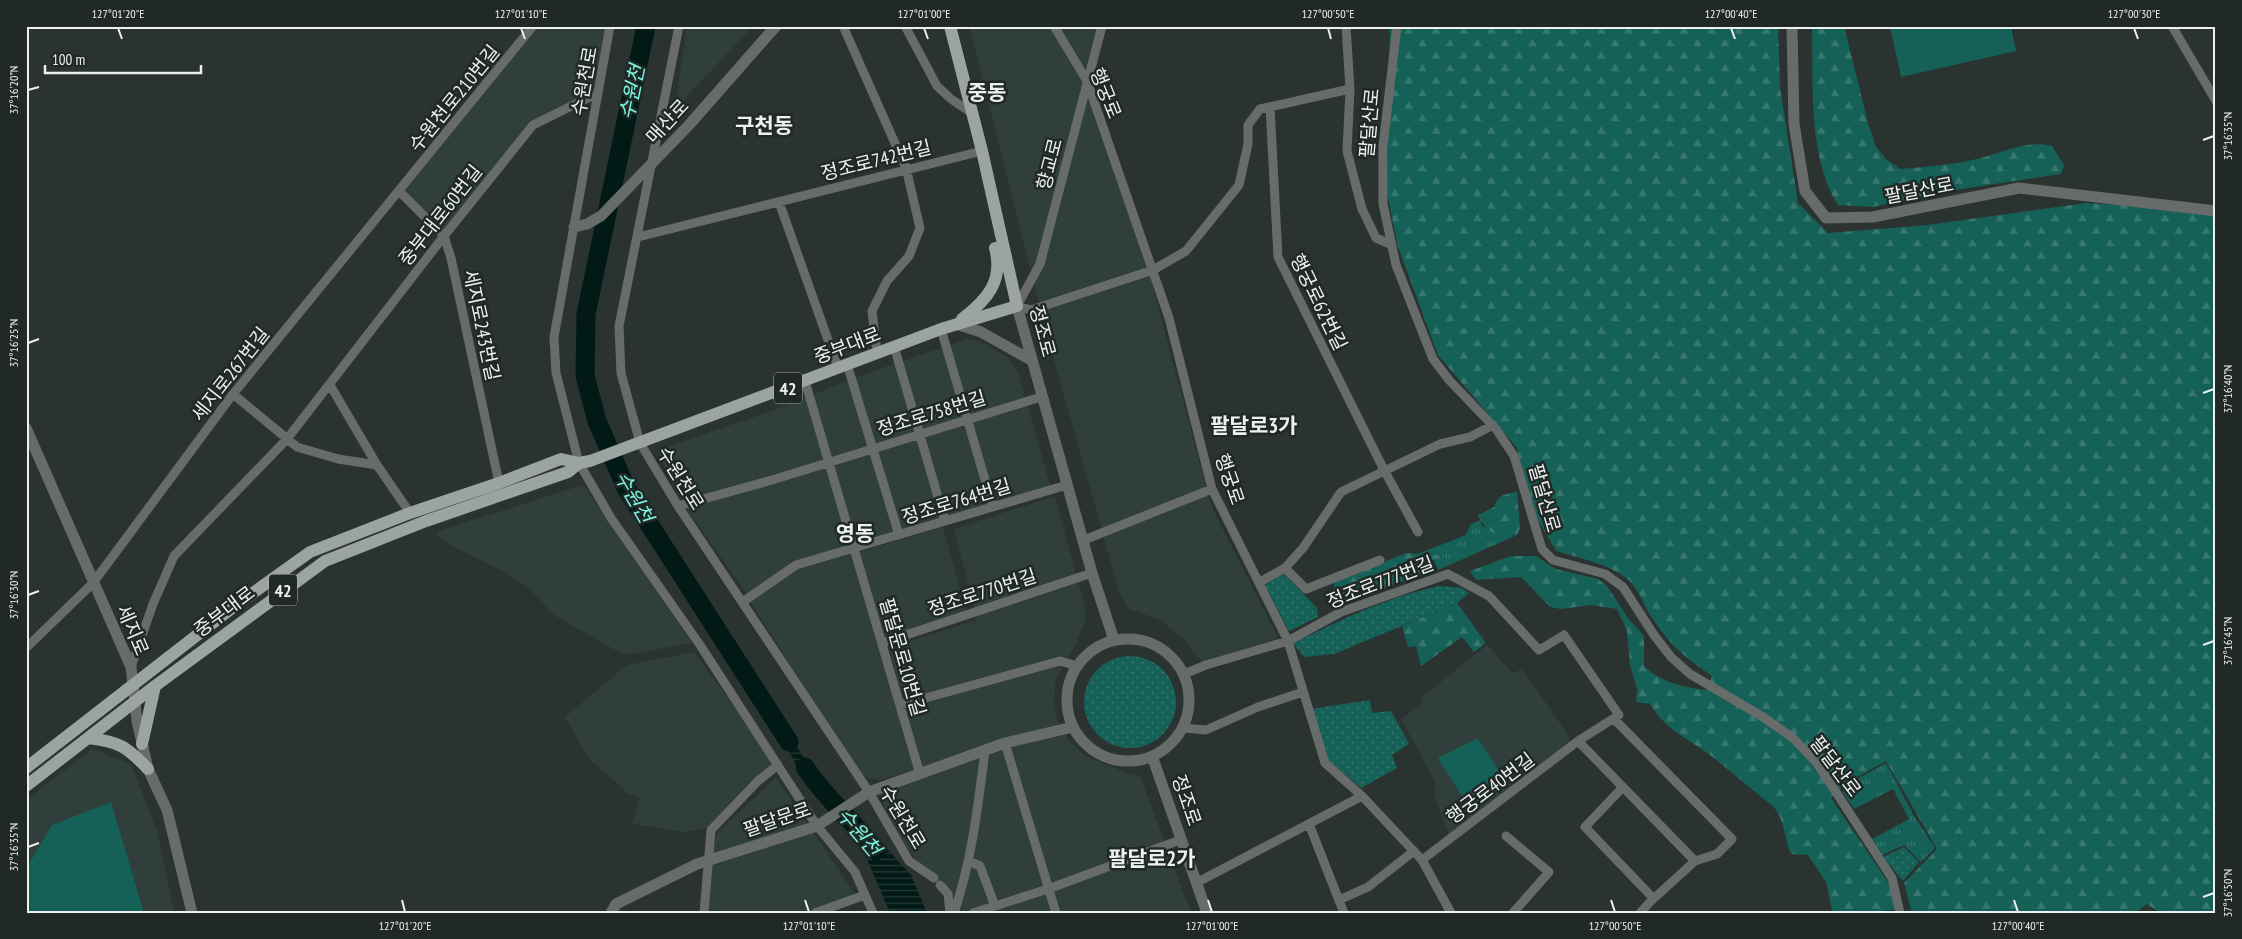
<svg xmlns="http://www.w3.org/2000/svg" width="2242" height="939" viewBox="0 0 2242 939" font-family="'PT Sans Narrow','Noto Sans KR',sans-serif">
  <style>
    .built { fill: #303f3c }
    .grass { fill: url(#grass-tufts) }
    .forest { fill: url(#forest-firs) }
    .park { fill: url(#park-dots) }
    .pitch { fill: #156057 }
    .water { fill: url(#water-rules) }
    .lines { fill: none; stroke-linecap: round; stroke-linejoin: round }
    .river { stroke: #011a16; stroke-width: 19 }
    .minor { stroke: #676b6a; stroke-width: 9 }
    .tertiary { stroke: #676b6a; stroke-width: 11 }
    .primary { stroke: #9ca4a2; stroke-width: 12 }
    .ticks { fill: none; stroke: #ecf1f0; stroke-width: 2 }
    .labels { text-anchor: middle; dominant-baseline: central; stroke-width: 5; stroke-linejoin: round; paint-order: stroke }
    .shield { fill: #212927; stroke: #afb5b4; stroke-width: 1 }
    .shield-label { font-size: 18px; font-weight: bold; fill: #ecf1f0 }
    .street-label { font-size: 19px; fill: #ecf1f0; stroke: #212927 }
    .water-label { font-size: 20px; font-style: italic; fill: #7cf6e3; stroke: #212927 }
    .quarter-label { font-size: 21px; font-weight: bold; fill: #ecf1f0; stroke: #212927 }
    .neatline { fill: none; stroke: #ecf1f0; stroke-width: 2 }
    .ticks-label { font-size: 12px; text-anchor: middle; fill: #ecf1f0 }
  </style>
  <defs>
    <pattern id="grass-tufts" width="24" height="20" patternUnits="userSpaceOnUse" patternTransform="scale(1.25)"><rect width="24" height="20" fill="#156057"/><path d="M3 7l-1-3M5 7V3M7 7l1-3M15 17l-1-3M17 17v-4M19 17l1-3" fill="none" stroke="#37776f"/></pattern>
    <pattern id="forest-firs" width="22" height="20" patternUnits="userSpaceOnUse" patternTransform="scale(1.25)"><rect width="22" height="20" fill="#156057"/><path d="M5 1l3.5 6h-7zM16 11l3.5 6h-7z" fill="#37776f"/></pattern>
    <pattern id="park-dots" width="8" height="8" patternUnits="userSpaceOnUse" patternTransform="scale(1.25)"><rect width="8" height="8" fill="#156057"/><path d="M2 2h.1M6 6h.1" fill="none" stroke="#37776f" stroke-width="1.8" stroke-linecap="round"/></pattern>
    <pattern id="water-rules" width="6" height="5" patternUnits="userSpaceOnUse" patternTransform="scale(1.25)"><rect width="6" height="5" fill="#011a16"/><path d="M0 2.5h6" fill="none" stroke="#263c38"/></pattern>
  </defs>
  <rect width="100%" height="100%" fill="#2b3331"/>
  <path class="built" d="M537,26h69l-11,65 -63,30 -88,109 -41,-41z
    M687,26h66l-79,84 8,-49z
    M969,26h129l-13,56 66,198 58,218 8,20 61,120 -76,24 -21,-26 -23,-17 -29,-10 -9,-14 -72,-257z
    M968,339l13,3 27,15 11,18 31,110 -256,79 -46,32 -69,-98 -22,-48 115,-39 101,-40z
    M583,485l109,158 -68,12 -70,-40 -25,-27 -26,-17 -60,-30 -7,-9z
    M1055,496l30,111v15l-12,28 -17,28 -2,25 3,15 10,20 18,18 47,19 8,1 51,137h-238l-4,-21 -16,-20 -13,-7 -20,-26 -8,-12 -13,-33 44,-18 -34,-128 88,-28 -23,-91z
    M943,527l23,84 -82,28 -24,-87z
    M853,551l63,218 -36,11 -10,-1 -11,-7 -110,-172 48,-33z
    M1487,645l26,28 9,-4 47,67v7l-120,92 -14,-37v-16l-34,-63 19,-14 2,-8z
    M694,652l82,112 -66,63 -25,5 -53,-8 8,-26 -11,-4 -41,-36 -23,-41 62,-52z
    M92,749l39,15 27,70 16,79h-148v-113z
    M776,778l79,116 -31,12 -27,7h-66l-24,-4 5,-57 5,-19z"/>
  <path class="grass" d="M1480,520l2,6 27,10 8,-1 -79,35 7,-12 -8,-3h-22l51,-20 5,-11z
    M1886,763l28,53 21,32 -14,14 -17,-17 -22,10 -10,-16 37,-20 -16,-30 -39,20 -12,-18 4,-6z"/>
  <path class="forest" d="M1390,26h388l2,61 18,116 30,30 99,-8 159,-22 106,6 24,5v699h-56l-13,-9 -12,9h-223l-8,-30 33,-34 -51,-88 -40,22 -15,15 59,87 5,24 -24,4h-43l4,-3 -6,-28 -18,-27 -17,-1c-7,-16 -6,-34 -18,-48 -24,-18 -46,-39 -70,-56 -23,-16 -37,-21 -53,-46l-14,-2 1,-13 -7,-24 -3,-34 -10,-22 -25,-4 -31,4 -11,-2 -29,-30 -45,3 -6,-9 41,-15h25l20,13 42,10 9,7 21,32 16,18v30c16,16 41,22 63,24l5,-14c-27,-19 -39,-28 -58,-55 -10,-14 -15,-34 -29,-44 -19,-14 -47,-19 -69,-26l-27,-46 -12,-57 -79,-93 -40,-108 -11,-54z
    M1812,26h32l24,97 8,24 10,12 14,10c25,-2 52,-4 77,-10 22,-5 51,-20 75,-13l12,19 -3,9 -126,19 -62,14 -35,-2c-30,-46 -25,-124 -26,-179z
    M1517,492l3,36 -3,7c-20,3 -31,-2 -39,-20l16,-8c4,-12 11,-13 23,-15z
    M1406,553l31,2 8,3 -7,12 -4,-10 -9,4 3,9 -89,30 -5,-6v-15z
    M1457,603l29,40 -12,9 -12,-15 -41,29 -5,-20 -8,1 -6,-21z"/>
  <path class="park" d="M1284,574l33,34 1,9 -29,14 -24,-46z
    M1439,586l23,2 7,5 -12,10 -123,51 -30,3 -11,-14c48,-23 95,-46 146,-57z
    M1084 702a46 46 0 1 1 92 0a46 46 0 1 1-92 0Z
    M1370,700l2,13 19,-2 18,33 -17,11 5,13 -36,20 -34,-29 -16,-50z
    M1904,847l15,15 -16,19 -20,-24z"/>
  <path class="pitch" d="M1890,26h121l5,25 -115,26z
    M1478,738l29,46 -37,25 -32,-51z
    M111,802l33,111h-118v-44l26,-44z"/>
  <path class="water" d="M780,718l22,37 23,29 -11,10 1,-5 -16,-20 -27,-45z
    M867,827l44,48 16,38h-37l-33,-77z"/>
  <g class="lines">
    <path class="river" d="M646,26l-60,288 -1,62 12,45 29,67 163,254
      M805,767c20,31 49,54 71,84"/>
    <path class="minor" d="M610,26l-56,311 2,36 23,90 32,55 89,127 117,181 38,46 18,41
      M679,26l-60,300 2,47 19,70 38,63 191,286 40,69 25,17
      M843,26l63,142 14,60 -11,28 -22,25 -15,30 5,42
      M905,26l32,60 14,13 21,14
      M1054,26l33,55 82,237 43,171 76,152 37,122 37,33 60,64 29,53
      M1102,26l-62,238 -23,42 14,4 122,-40 33,-19 53,-66 9,-41v-19l12,-16 90,-20
      M1346,26l4,63 -3,62 15,58 14,29 14,6
      M1397,26l-14,120v58l13,61 37,94 16,21 47,49 18,27 28,93 11,11 52,14 18,13 31,48 17,22 19,17 73,43 30,21 24,25 75,115 8,35
      M2172,26l44,75
      M1270,107l8,150 106,213 34,62
      M399,191l45,45 7,22 48,225
      M779,202l59,166
      M638,237l344,-86
      M941,329l52,178
      M894,346l51,175
      M847,364l52,171
      M805,381l115,393
      M330,385l47,80
      M233,394l64,53 41,12 39,6 33,48
      M678,506l94,-26 269,-83
      M1084,540l128,-51
      M1285,568l21,21 74,-29
      M1260,582l25,-14 18,-20 38,-56 99,-48 30,-7 23,-12
      M744,601l52,-36 271,-80
      M882,643l210,-70
      M26,648l67,-65 140,-189 300,-368
      M131,667l22,-63 21,-48 113,-117 157,-203 89,-111 65,-32
      M1184,674l22,-9 82,-24 53,-29 107,-38 41,22 50,54 25,-15 55,80 -41,26 -156,119
      M900,705l160,-44 17,5
      M1614,719l118,120 -15,15 -22,7 -45,41 -10,11
      M1183,728l23,2 52,-23 45,-15
      M1578,741l117,120
      M1005,743l51,170
      M1623,787l-38,40 68,71
      M1309,824l35,89
      M1506,836l43,36 -36,41
      M968,861l12,5 15,40
      M1196,883l166,-87
      M940,885l8,9 2,19
      M1339,900l29,-13 46,-36
      M704,913l7,-83 47,-49 20,-16
      M815,913l50,-18
      M954,913c18,-53 24,-108 31,-162
      M973,913l75,-24 132,-49"/>
    <path class="tertiary" d="M1792,26l2,98 11,67 21,27 47,-1 146,-29 197,23
      M574,227l13,-3 14,-8 88,-91 87,-99
      M1017,306l75,267 22,67
      M956,324l25,8 50,28
      M26,428l105,239 6,54 11,48 19,41 25,103
      M1067 700a61 61 0 1 1 122 0a61 61 0 1 1-122 0Z
      M1152,756l55,157
      M611,913l5,-9 81,-40 120,-38 52,-34 136,-49 68,-16"/>
    <path class="primary" d="M962,319c25,-19 42,-38 33,-71
      M88,738c32,4 38,8 60,31
      M142,744l13,-58
      M26,768l206,-160 78,-56 100,-39 89,-30 62,-24 18,4 11,-2 351,-132 76,-23 -35,-155 -32,-125
      M26,786l129,-100 170,-125 101,-40 142,-49 11,-9"/>
  </g>
  <path class="ticks" d="M118,28l4,11M521,28l4,11M924,28l4,11M1328,28l3,11M1731,28l4,11M2134,28l4,11M28,90l11,-3M2203,140l11,-4M28,343l11,-4M2203,393l11,-4M28,595l11,-4M2203,645l11,-4M28,847l11,-4M2203,897l11,-4M402,900l3,12M805,900l4,12M1208,900l4,12M1611,900l4,12M2014,900l4,12"/>
  <g class="labels">
    <g class="shield">
      <rect x="774" y="372.5" width="28" height="31" rx="4"/>
      <rect x="269" y="574.5" width="28" height="31" rx="4"/>
    </g>
    <g class="shield-label">
      <text x="788" y="388">42</text>
      <text x="283" y="590">42</text>
    </g>
    <g class="street-label">
      <text transform="translate(584 81) rotate(-80)">수원천로</text>
      <text transform="translate(1106 93) rotate(68)">행궁로</text>
      <text transform="translate(454 98) rotate(-51)">수원천로210번길</text>
      <text transform="translate(667 121) rotate(-47)">매산로</text>
      <text transform="translate(1369 123) rotate(-85)">팔달산로</text>
      <text transform="translate(876 160) rotate(-14)">정조로742번길</text>
      <text transform="translate(1049 164) rotate(-76)">향교로</text>
      <text transform="translate(1919 190) rotate(-11)">팔달산로</text>
      <text transform="translate(440 215) rotate(-52)">중부대로60번길</text>
      <text transform="translate(1319 302) rotate(64)">행궁로62번길</text>
      <text transform="translate(482 325) rotate(78)">세지로243번길</text>
      <text transform="translate(1043 331) rotate(75)">정조로</text>
      <text transform="translate(847 345) rotate(-21)">중부대로</text>
      <text transform="translate(230 374) rotate(-52)">세지로267번길</text>
      <text transform="translate(931 413) rotate(-17)">정조로758번길</text>
      <text transform="translate(681 478) rotate(58)">수원천로</text>
      <text transform="translate(1230 479) rotate(71)">행궁로</text>
      <text transform="translate(1545 498) rotate(74)">팔달산로</text>
      <text transform="translate(956 501) rotate(-17)">정조로764번길</text>
      <text transform="translate(1380 582) rotate(-21)">정조로777번길</text>
      <text transform="translate(982 592) rotate(-18)">정조로770번길</text>
      <text transform="translate(224 611) rotate(-37)">중부대로</text>
      <text transform="translate(133 630) rotate(67)">세지로</text>
      <text transform="translate(903 657) rotate(74)">팔달문로10번길</text>
      <text transform="translate(1836 766) rotate(53)">팔달산로</text>
      <text transform="translate(1490 788) rotate(-37)">행궁로40번길</text>
      <text transform="translate(1187 800) rotate(71)">정조로</text>
      <text transform="translate(903 817) rotate(59)">수원천로</text>
      <text transform="translate(777 819) rotate(-19)">팔달문로</text>
    </g>
    <g class="water-label">
      <text transform="translate(632 92) rotate(-78)">수원천</text>
      <text transform="translate(634 497) rotate(60)">수원천</text>
      <text transform="translate(859 832) rotate(50)">수원천</text>
    </g>
    <g class="quarter-label">
      <text x="987" y="92">중동</text>
      <text x="764" y="125">구천동</text>
      <text x="1254" y="425">팔달로3가</text>
      <text x="855" y="533">영동</text>
      <text x="1152" y="858">팔달로2가</text>
    </g>
  </g>
  <rect width="2242" height="939" fill="none" stroke="#212927" stroke-width="55"/>
  <path d="M45 65v8h156v-8" fill="none" stroke="#ecf1f0" stroke-width="2.5"/>
  <text x="52" y="65" font-size="15" fill="#ecf1f0" stroke="#212927" stroke-width="4" paint-order="stroke">100 m</text>
  <rect x="28" y="28" width="2186" height="884" class="neatline"/>
  <g class="ticks-label">
    <text x="118" y="18">127°01'20"E</text>
    <text x="521" y="18">127°01'10"E</text>
    <text x="924" y="18">127°01'00"E</text>
    <text x="1328" y="18">127°00'50"E</text>
    <text x="1731" y="18">127°00'40"E</text>
    <text x="2134" y="18">127°00'30"E</text>
    <text transform="translate(14 90) rotate(-90)" y="4">37°16'20"N</text>
    <text transform="translate(2228 136) rotate(-90)" y="4">37°16'35"N</text>
    <text transform="translate(14 343) rotate(-90)" y="4">37°16'25"N</text>
    <text transform="translate(2228 389) rotate(-90)" y="4">37°16'40"N</text>
    <text transform="translate(14 595) rotate(-90)" y="4">37°16'30"N</text>
    <text transform="translate(2228 641) rotate(-90)" y="4">37°16'45"N</text>
    <text transform="translate(14 847) rotate(-90)" y="4">37°16'35"N</text>
    <text transform="translate(2228 893) rotate(-90)" y="4">37°16'50"N</text>
    <text x="405" y="930">127°01'20"E</text>
    <text x="809" y="930">127°01'10"E</text>
    <text x="1212" y="930">127°01'00"E</text>
    <text x="1615" y="930">127°00'50"E</text>
    <text x="2018" y="930">127°00'40"E</text>
  </g>
</svg>
